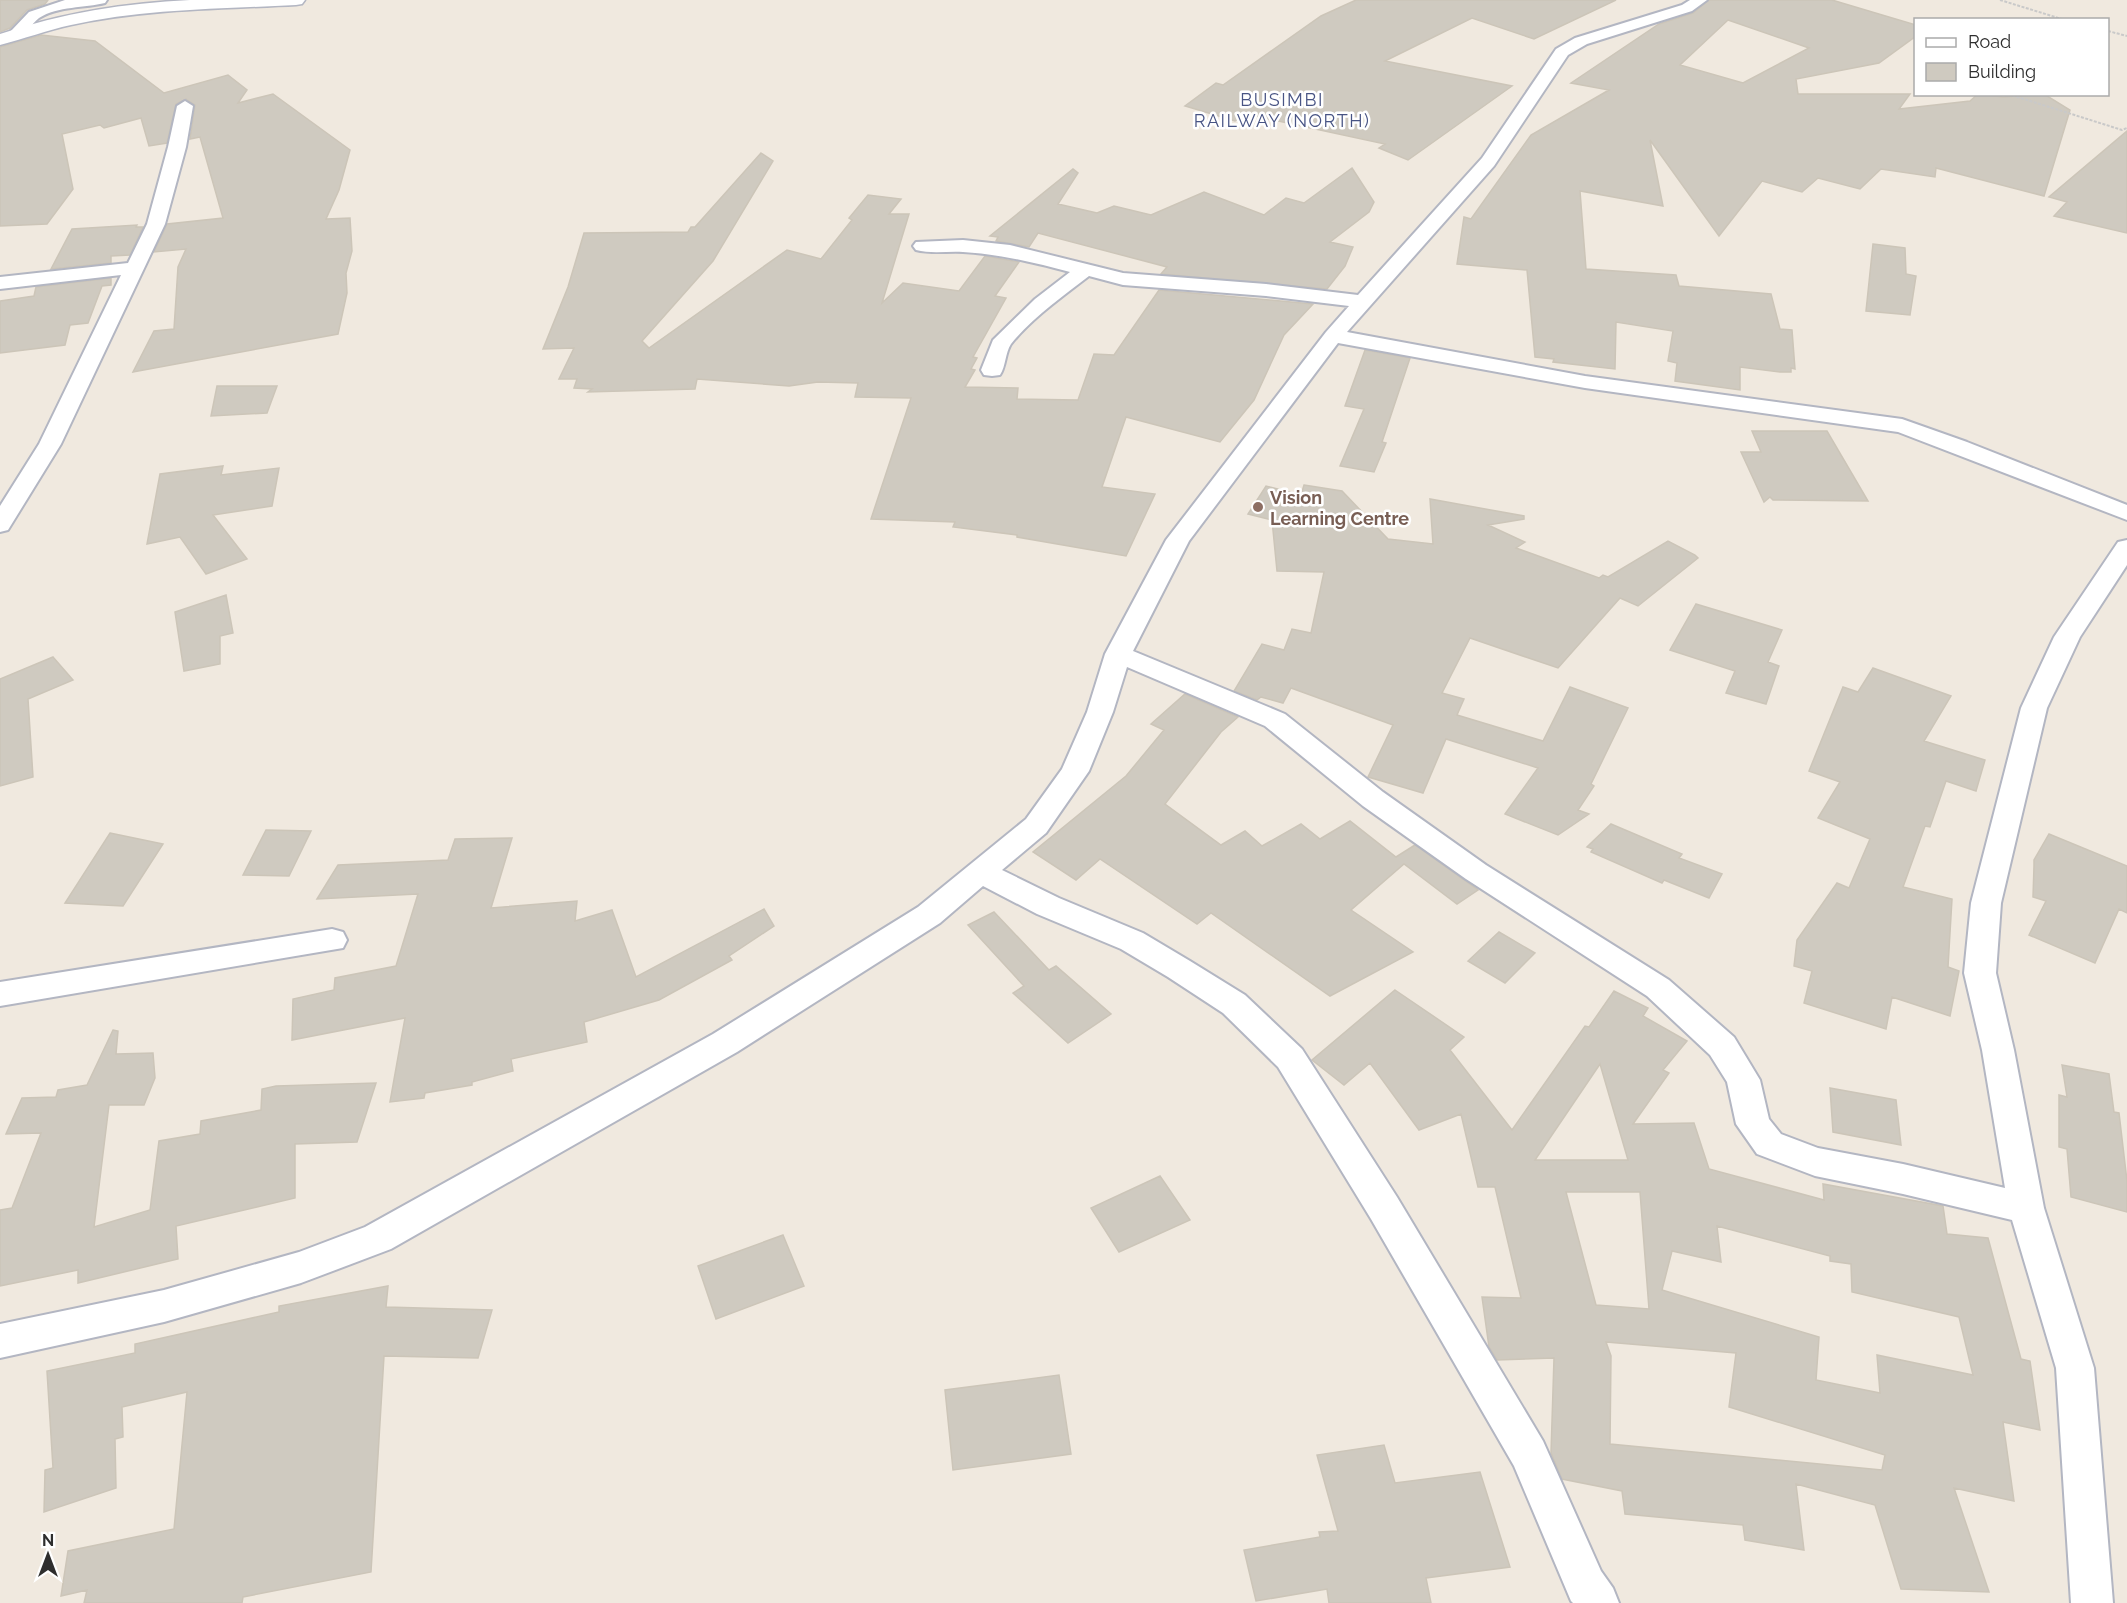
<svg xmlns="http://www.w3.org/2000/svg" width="2127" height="1603" viewBox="0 0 2127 1603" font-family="Raleway,sans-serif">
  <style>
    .building { fill: #cfcac0; stroke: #ccc5b8; stroke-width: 1.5; fill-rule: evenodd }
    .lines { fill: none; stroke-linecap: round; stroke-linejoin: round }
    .street-casing { stroke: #b3b6c2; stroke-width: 4 }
    .secondary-casing { stroke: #b3b6c2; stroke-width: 3 }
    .path { stroke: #c9c9c9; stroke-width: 2; stroke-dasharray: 3 1.5; stroke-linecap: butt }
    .street { fill: #fff; fill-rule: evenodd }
    .secondary { fill: #fff; fill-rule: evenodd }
    .education-dot { fill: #8d6e63; stroke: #fff; stroke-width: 2 }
    .labels { text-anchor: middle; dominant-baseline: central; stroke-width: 5; stroke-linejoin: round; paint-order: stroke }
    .far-quarter-label { font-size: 18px; letter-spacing: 1.5px; fill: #485484; stroke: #fff }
    .education-label { font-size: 18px; font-weight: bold; fill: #785e54; stroke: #fff; text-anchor: start }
  </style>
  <rect width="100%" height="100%" fill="#f0e9df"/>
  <path class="building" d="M0,0h48l-3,4 -18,6 -17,18 -10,4z
    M1356,0h260l-82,39 -62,-21 -87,43 127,25 -104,74 -29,-12 6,-4 -139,-30 -11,7 -50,-15 31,-23 7,2 98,-69z
    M1709,0h123l84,25v11l-37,27 -83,16 2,15h112l-11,15 71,-8 8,-7 25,3 41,-3 26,16 -26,86 -108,-28 -1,9 -54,-8 -21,20 -42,-11 -16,14 -40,-11 -43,55 -69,-96 13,66 -83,-15 6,78 90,6 3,11 92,8 9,35 12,1 3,39 -4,-1v4h-11l-40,-5v23l-65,-9 2,-18 -9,-2 5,-30 -57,-9 -1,47 -62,-7 1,-3 -19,-2 -8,-87 -70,-6 7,-47 7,2 60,-84 78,-45 -38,-7 88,-59 34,-11zM1728,20l81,28 -66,35 -63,-18z
    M41,35l54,6 69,52 64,-18 19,15 -9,13 35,-9 77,56 -11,40 -13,29 24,-1 2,33 -6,22 1,20 -9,41 -205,38 21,-41 20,-2 4,-62 8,-18 -32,3 13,-28 56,-6 -23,-81 -10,2 5,-34 -9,-6 -10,5 -9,39 -18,3 -8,-28 -37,10 -4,-3 -38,9 11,55 -26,35 -47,2v-179z
    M2127,131v102l-73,-17 13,-14 -18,-5z
    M761,153l12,8 -60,100 -71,80 7,7 138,-98 34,9 31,-39 -3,-2 19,-23 33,4 -12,15h20l-27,89 21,-20 56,8 26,-35 34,6 -24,34 11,2 -33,59 4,1 -6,11 4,1 -10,17 53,1 -1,11 61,1 16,-46 20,1 45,-65 154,14 -29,31 -30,65 -34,42 -94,-25 -24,70 53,7 -29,62 -109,-19v-2l-64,-8 2,-5 -84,-3 40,-121 -56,-1 3,-14 -40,-1 -29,4 -92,-7 -2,10 -107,3 4,-3 -18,-1 3,-9h-18l15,-31 -31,1 25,-62 16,-54 104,-1 3,-5h4z
    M1352,168l22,34 -5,10 -39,30 23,5 -8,19 -18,23 -166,-15 6,-7 -129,-34 -9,14 -33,-6 2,-4 -8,-1 83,-67 5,4 -20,31 39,9 17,-7 37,9 53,-23 60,23 22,-17 18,5z
    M137,225l-1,2h7l-13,28 -19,1v7l-60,6 21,-40z
    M1873,244l32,4 1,26 10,2 -6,39 -44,-4z
    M111,278v7l-9,1 -14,37 -18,2 -5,20 -65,8v-52l34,-5 2,-9z
    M1365,350l45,8 -28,84 4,1 -12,29 -34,-6 24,-57 -19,-3z
    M217,386h60l-10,27 -56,3z
    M1752,431h75l41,70 -95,-1 -3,-3 -6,5 -23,-50h20z
    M223,466l-2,9 58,-7 -7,38 -59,9 34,44 -41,15 -26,-37 -33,7 13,-70z
    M1304,485l38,6 46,48 45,5 -3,-45 94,17v3l-36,6 37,17 -9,6 83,30 4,-3 5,2 60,-36 27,14 3,3 -60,48 -18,-8 -62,70 -88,-30 -28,55 22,6 -7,16 86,26 27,-54 58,21 -37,76 3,2 -16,24 11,4 -31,21 -53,-21 33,-46 -92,-29 -23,54 -55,-16 25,-52 -102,-37 -8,15 -22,-6 -4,3 -23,-9 28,-47 22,6 8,-21 19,4 13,-61 -47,-1 -5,-51 -24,-6 18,-28 35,9z
    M226,595l7,38 -13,3v28l-36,7 -9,-59z
    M1696,604l86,26 -14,32 11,4 -13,38 -40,-11 9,-22 -65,-21z
    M53,657l20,23 -45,19 5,78 -33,9v-107z
    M1873,668l78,28 -27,45 61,19 -9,31 -30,-10 -16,46 -5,-1 -22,61 49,12 -4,68 11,4 -9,45 -58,-19 -6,32 -82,-26 8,-32 -18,-5 3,-26 40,-57 12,5 21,-49 -52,-21 22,-36 -31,-11 34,-84 15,5z
    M1185,694l53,23 -17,15 -56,72 56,41 24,-14 17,15 39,-22 19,15 30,-18 46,36 19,-12 63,45 -21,14 -53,-40 -53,46 62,42 -83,44 -119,-83 -14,11 -97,-65 -24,21 -43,-28 93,-76 38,-46 -13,-6z
    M1611,824l71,30 -3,4 43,16 -13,24 -45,-18 -2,3 -71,-31 2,-3 -6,-2z
    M266,830l45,1 -22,45 -46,-1z
    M110,833l53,11 -40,62 -58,-3z
    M2049,834l78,32v47l-8,-4 -24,54 -66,-28 17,-34 -13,-4 1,-31v-6z
    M512,838l-21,70 86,-7 -2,20 37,-11 24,67 128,-68 10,17 -45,30 3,4 -73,40 -75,22 3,20 -76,17 2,12 -41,11v3l-47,8 -1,5 -34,4 15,-84 -113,22 1,-41 41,-9 1,-12 61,-12 22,-72 -101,5 21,-34 110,-5 7,-21z
    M994,912l55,58 7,-4 55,48 -43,29 -55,-50 11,-7 -56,-61z
    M1499,932l36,21 -30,30 -37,-22z
    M1395,990l69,47 -14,13 62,80 73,-104 4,1 25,-36 34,17 -5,8 44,25 -24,29 6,3 -36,51 61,-1 15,46 115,31 -1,-16 120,22 4,28 41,4 33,121 9,2 10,69 -37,-8 11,79 -60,-13 35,104 -88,-3 -26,-84 -79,-21 8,66 -59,-10 -2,-15 -118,-11 -3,-23 -60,-12 -11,-26 3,-95 -57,2 -8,-13 -7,-50 39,1 -26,-111h-17l-17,-73 -42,16 -49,-67 -26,22 -32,-25zM1600,1064l28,96h-93zM1566,1192h74l9,117 -53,-4zM1717,1226l113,30v5l21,3 1,28 107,25 14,58 -96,-20 3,38 -64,-13 3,-43 -157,-47 10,-39 49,11zM1606,1342l130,11 -7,54 156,48 -3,15 -272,-26 1,-88z
    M113,1030l5,1 -2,23 37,-1 2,25 -11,27h-35l-15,122 56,-17 9,-69 41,-7 1,-13 60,-11 1,-21 14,-3 100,-3 -19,59 -62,2v54l-119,28 2,33 -100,24v-13l-78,16v-76l12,-2 29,-75 -35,1 16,-36 34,-1 2,-7 29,-5z
    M2062,1065l47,9 5,38 5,1 8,68v31l-56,-15 -4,-48 -8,-2v-52l8,2z
    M1830,1088l66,12 5,45 -68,-13z
    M1160,1176l30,44 -71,32 -28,-44z
    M783,1235l21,51 -88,33 -18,-53z
    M388,1286l-2,21 106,3 -14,48 -94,-2 -13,216 -128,25 -1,6h-158l3,-13 -26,6 7,-45 106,-22 13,-137 -65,15 1,30 -8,2 1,49 -72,24 1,-42 8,-2 -6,-97 88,-18v-9l144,-32v-6z
    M1059,1375l12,79 -118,16 -8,-80z
    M1384,1445l11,38 85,-11 30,95 -84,11 5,25h-102l-2,-14 -71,12 -12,-51 76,-13 -1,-5 19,-1 -21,-76z"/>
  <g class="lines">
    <g class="street-casing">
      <path id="street" d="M65,0h42l-2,3c-20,5 -47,3 -66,15 -8,6 -11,16 -21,19l-8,-5 19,-20z
        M1690,0h17l-15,11 -105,33 -19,11 -74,111 -147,166 238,44 317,43 65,23 160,63v15l-229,-88 -313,-44 -247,-45 -149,198 -56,110 152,63 98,78 103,73 183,115 65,57 26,43 9,39 12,15 37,14 85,16 102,24 -23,-138 -18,-77 7,-70 50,-195 33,-71 64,-95 9,-2v25l-47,72 -33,71 -46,195 -5,70 18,77 30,158 50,160 19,235h-42l-15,-235 -44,-148 -109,-26 -88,-18 -58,-22 -21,-30 -9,-42 -17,-27 -63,-59 -181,-117 -103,-73 -98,-80 -138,-59 -14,45 -24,59 -43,62 -44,37 57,28 84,35 47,28 55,34 57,54 95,148 146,244 58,130 12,17 6,15h-46l-2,-2 -57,-135 -143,-247 -93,-152 -55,-54 -55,-36 -47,-28 -84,-35 -54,-28 -43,37 -203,129 -346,197 -90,34 -137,39 -164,36v-34l164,-34 135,-38 66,-25 348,-193 205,-127 108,-88 36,-50 25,-57 18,-58 61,-114 160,-208 23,-26 -83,-10 -143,-11 -34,-9c-27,21 -57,42 -78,68 -6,9 -5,22 -11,31l-8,1 -8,-1 -3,-5 12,-30 42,-41 35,-27c-35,-9 -70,-18 -107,-20 -15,-1 -32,2 -47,-2l-3,-4 3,-4 47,-2 47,5 113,28 143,11 92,11 124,-137 74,-109 19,-11 107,-33z
        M185,101l8,5 -7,41 -21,77 -104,220 -53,86 -8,2v-26l39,-62 82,-169 -121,14v-12l128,-14 19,-39 21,-77 9,-41z
        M332,929l11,3 4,8 -4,8 -343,58v-24z"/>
    </g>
    <g class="secondary-casing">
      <path id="secondary" d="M190,0h115l-3,4 -6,1c-75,4 -152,4 -225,20 -24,5 -47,14 -71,20v-11c62,-21 125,-31 190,-34z"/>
    </g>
    <path class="path" d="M2000,0l65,20
      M2108,31l19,5
      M2008,94l114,36 5,-2"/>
    <use href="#street" class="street"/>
    <use href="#secondary" class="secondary"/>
  </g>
  <circle class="education-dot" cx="1258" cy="507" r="6"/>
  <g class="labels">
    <g class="far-quarter-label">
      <text x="1282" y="99">BUSIMBI<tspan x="1282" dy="21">RAILWAY (NORTH)</tspan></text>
    </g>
    <g class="education-label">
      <text x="1270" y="497">Vision<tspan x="1270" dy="21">Learning Centre</tspan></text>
    </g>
  </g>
  <rect x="1914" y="18" width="195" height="78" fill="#ffffff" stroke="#ababab" stroke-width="1.5"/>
  <rect x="1926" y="38" width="30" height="9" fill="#ffffff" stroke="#ababab" stroke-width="1.5"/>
  <text x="1968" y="48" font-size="18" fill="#2e2e2e">Road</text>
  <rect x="1926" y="63" width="30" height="18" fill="#cfcac0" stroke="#ababab" stroke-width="1.5"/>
  <text x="1968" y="78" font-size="18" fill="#2e2e2e">Building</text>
  <g transform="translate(48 1555)" stroke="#ffffff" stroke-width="4.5" paint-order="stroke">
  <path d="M0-4.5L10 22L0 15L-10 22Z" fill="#2e2e2e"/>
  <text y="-9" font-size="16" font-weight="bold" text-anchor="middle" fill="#2e2e2e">N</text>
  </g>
</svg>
